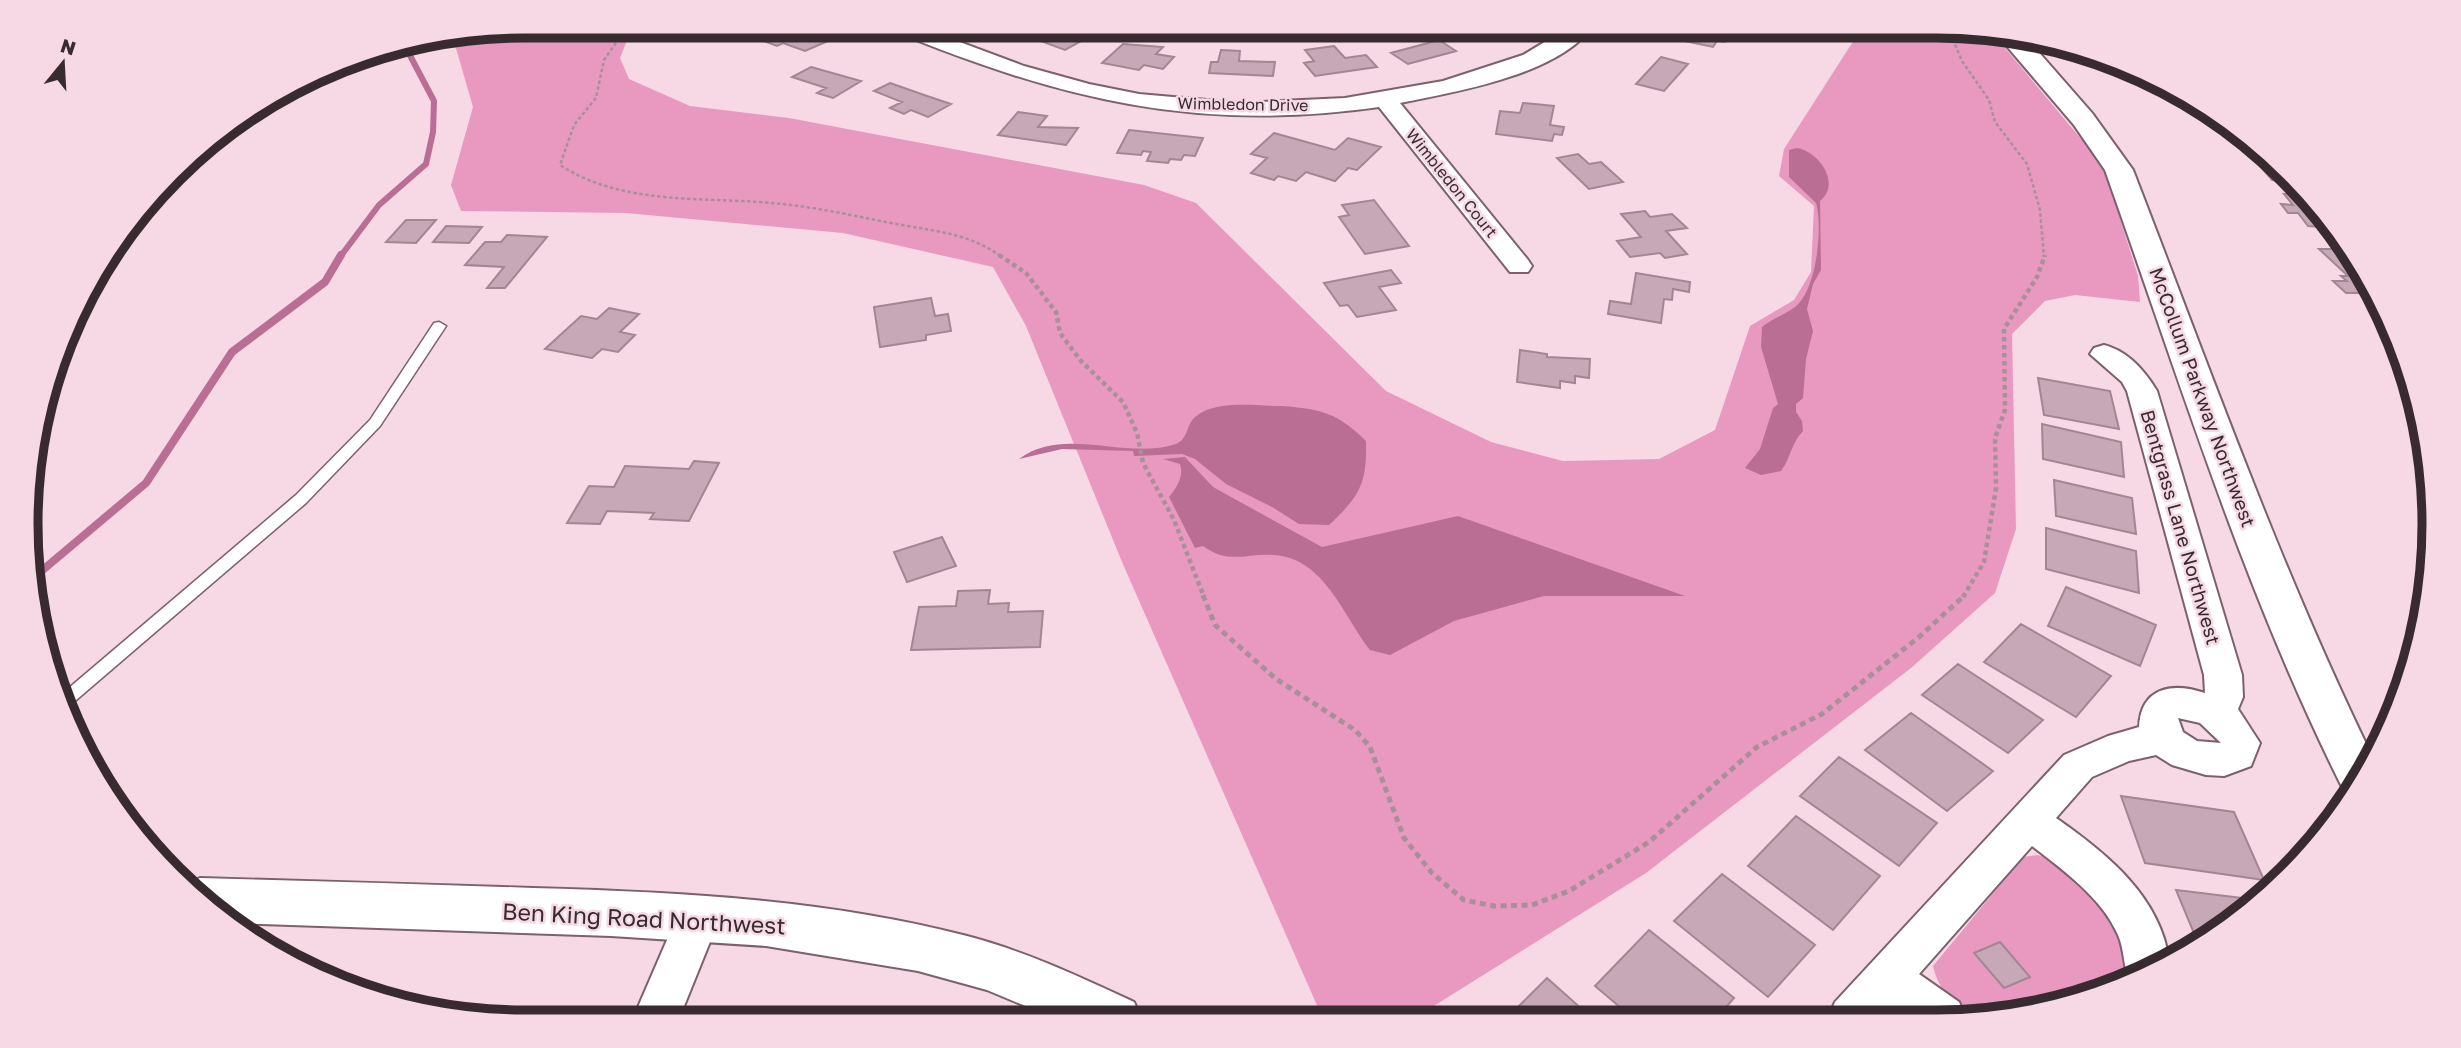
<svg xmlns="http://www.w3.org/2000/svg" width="2461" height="1048" viewBox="0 0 2461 1048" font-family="'Golos Text',sans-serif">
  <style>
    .green { fill: #e999c0 }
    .water { fill: #ba6e94 }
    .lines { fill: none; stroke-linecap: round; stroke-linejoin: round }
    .stream-far1 { stroke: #ba6e94; stroke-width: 6 }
    .stream { stroke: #ba6e94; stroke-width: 8 }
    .building { fill: #c6a8b6; stroke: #a28693; stroke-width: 2 }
    .service-casing { stroke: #7b606d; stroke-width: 3 }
    .minor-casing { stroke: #7b606d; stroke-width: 4 }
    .tertiary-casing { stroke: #7b606d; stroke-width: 4 }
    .path-far2 { stroke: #a7909a; stroke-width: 2.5; stroke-dasharray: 3.5 2.5; stroke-linecap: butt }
    .path-far1 { stroke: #a7909a; stroke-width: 4.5; stroke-dasharray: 4.5 3.5; stroke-linecap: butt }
    .path { stroke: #a7909a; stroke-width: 5; stroke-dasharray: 6 4.5; stroke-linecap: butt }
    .service { fill: #fff; fill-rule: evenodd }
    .minor { fill: #fff; fill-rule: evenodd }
    .tertiary { fill: #fff; fill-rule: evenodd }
    .labels { text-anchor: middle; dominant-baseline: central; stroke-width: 5; stroke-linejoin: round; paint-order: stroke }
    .far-street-label { font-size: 16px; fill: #372b30; stroke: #f7d8e5 }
    .street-label { font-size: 19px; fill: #372b30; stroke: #f7d8e5 }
    .near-street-label { font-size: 23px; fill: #372b30; stroke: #f7d8e5 }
    .rim { fill: none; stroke: #372b30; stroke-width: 9 }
  </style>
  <rect width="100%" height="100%" fill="#f7d8e5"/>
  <path class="green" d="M524,26h117l-13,12 -8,20 9,21 61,27 99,12 355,67 52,18 190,188 105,51 72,19 96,-2 56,-29 35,-104 44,-26 17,-28 3,-66 -35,-30 5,-27 79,-123h74l58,10 97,116 15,25 31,99 2,26 -65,-7 -30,6 -33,33 4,195 -21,64 -84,75 -265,205 -233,146h-90l-201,-457 -96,-236 -33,-59 -150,-34 -217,-20 -165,-2 -10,-26 22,-78 -20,-69z
    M2037,855c18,3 26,13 40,25 37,36 51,48 48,102l-2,3 -121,32c-34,1 -61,-16 -69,-51l90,-109z"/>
  <path class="water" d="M1797,148c21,3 45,35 23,53l1,69 -8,14 -6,25 6,22 -7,28 -3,39 -7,6v8l6,9 1,10c-12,12 -12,27 -22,40l-20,4 -16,-7 15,-19 13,-41 5,-4 -17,-57 1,-20c10,-9 23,-12 33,-20 22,-17 28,-80 21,-104l-27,-26v-27z
    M1282,406c39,3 56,7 84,35 1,43 -6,55 -37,84l-30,-1 -27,-17 -46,-23 -31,-25 -13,-5 -48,2 -1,-5 -71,-2 -43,10c45,-34 107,2 157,-15 12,-5 10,-18 18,-26 20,-19 62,-12 88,-12z
    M1185,457l28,30 109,60 136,-31 227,80h-141l-90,25 -64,34 -20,-5c-25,-32 -44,-86 -88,-94 -31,-6 -51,11 -79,-10l-8,2 -26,-51c8,-10 15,-20 11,-33l-17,-5z"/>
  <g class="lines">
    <path class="stream-far1" d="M340,257l39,-52 47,-41 7,-32 1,-31 -29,-55"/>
    <path class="stream" d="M32,579l114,-96 86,-131 93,-70 16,-27"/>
  </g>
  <path class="building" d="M700,26h26l-23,10 -13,-6z
    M768,26h20l40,15 -23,10 -22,-8 -6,3 -16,-6 10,-5 -13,-4z
    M1038,26h11l36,13 -20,11 -43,-16z
    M1695,26l32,2 -4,7 5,1 -3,6 -8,-1 -4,6 -28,-6z
    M1439,40l17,11 -48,13 -17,-11z
    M1123,44l40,3 -7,7 18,3 -11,12 -19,-4 -5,5 -37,-7z
    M1334,46l11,12 21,-3 11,12 -62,9 -11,-13 10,-2 -9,-11z
    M1221,50l19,1 -1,10 36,1 -2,14 -64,-3 2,-11h7z
    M1661,57l27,7 -24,27 -28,-7z
    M811,67l50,14 -28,17 -16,-5 9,-5 -34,-11z
    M2119,69l17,1 25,12 -34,-2z
    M890,83l37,13 24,8 -23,13 -17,-7 -7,4 -14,-6 12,-6 -28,-11z
    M1523,103l31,3 -4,19 14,2 -2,8 -8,-1 -2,7 -56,-7 4,-23 20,2z
    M2204,106l34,24 -15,-1z
    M1018,112l29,4 -9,11 40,1 -12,17 -68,-10z
    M1129,130l74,8 -8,18 -11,-1 -3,5 -11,-1 -2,4 -21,-2 4,-9 -8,-1 -2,4 -24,-2z
    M1274,133l61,17 13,-12 33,9 -24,23 -9,-2 -13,13 -29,-9 -10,9 -18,-5 -4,4 -23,-7 16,-15 -16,-4z
    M2238,140l15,1 12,9 29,31 -22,-1z
    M1578,154l11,10 12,-2 22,20 -34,7 -32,-31z
    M2284,194l24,2 28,32 -28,-2 -10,-13h-10l-7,-9 12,1z
    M1374,200l35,46 -44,8 -26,-37 10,-2 -7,-10z
    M1645,211l5,6 22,-3 15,14 -21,3 21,23 -22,4 -5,-5 -30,4 -13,-16 24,-4 -20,-23z
    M406,220h30l-20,23 -30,-1z
    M446,226l36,1 -13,16 -36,-1z
    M507,235l40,2 -42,51h-18l17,-21 -39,-2 20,-23h16z
    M2319,249h28l35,52 -14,-8h-22l-13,-12h14l-6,-5h7z
    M1391,270l10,13 -22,4 17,23 -39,7 -9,-12 -8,1 -16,-23z
    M1636,273l54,9 -1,10 -16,-3 -1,11 -8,-1 -3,24 -53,-9 2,-13 21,3z
    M931,298l4,18 13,-2 3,17 -25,4v5l-46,7 -6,-40z
    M609,308l30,6 -19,18 15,3 -17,17 -16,-3 -10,9 -47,-9 36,-33 16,3z
    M1520,350l27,4v3l43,2 -1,19 -14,-2v7l-15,-2v7l-43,-6z
    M2038,378l72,13 9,38 -75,-14z
    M2042,424l79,18 3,35 -81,-18z
    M694,461l25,2 -30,58 -39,-2 4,-6 -47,-2 -7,13 -33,-1 22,-37 25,1 11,-21 64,3z
    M2054,480l78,18 4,36 -80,-18z
    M2046,528l90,23 3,42 -93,-24z
    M942,537l14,29 -49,16 -13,-30z
    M2066,587l90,38 -16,41 -92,-40z
    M990,590l-2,14 21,-1 -1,9 35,-1 -3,36 -129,3 8,-43 37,-1 2,-15z
    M2021,624l90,52 -35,41 -92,-55z
    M1958,664l85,56 -35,33 -86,-58z
    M1911,713l82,58 -46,40 -82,-61z
    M1839,757l98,66 -38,43 -99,-70z
    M2121,796l113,16 30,68 -119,-17z
    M1796,816l84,60 -47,54 -85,-64z
    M1722,874l93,71 -47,52 -94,-76z
    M2176,890l83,10 -19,19 -42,24z
    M1649,930l85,68 -17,20 -83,1 -39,-33z
    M2000,942l30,35 -26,11 -30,-35z
    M1547,978l46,41h-87z"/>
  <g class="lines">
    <g class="service-casing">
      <path id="service" d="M439,322l7,4 -66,100 -74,77 -238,204 -5,-14 233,-198 74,-75 64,-97z"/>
    </g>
    <g class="minor-casing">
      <path id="minor" d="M888,26h29l107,40 65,18 50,10 102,9 104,-5 98,-17 80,-26 48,-29h22c-35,49 -138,66 -193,77l128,157 4,6 -4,6h-18l-131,-165c-185,26 -318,-8 -488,-77z
        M2104,345c24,6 41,26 53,46l85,284 1,22 -5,12 22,34 -9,23 -27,10 -18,-1 -34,-10 -16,-10 -27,6 -37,16 -36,41c50,35 104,78 113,142l-39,22c-7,-15 -5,-31 -12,-47 -16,-37 -55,-65 -86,-89l-113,128 40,28 7,16h-60l-15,-11 -10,11h-53l7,-16 229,-247 44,-19 31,-9c2,-40 33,-45 66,-34l-1,-18 -77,-284 -5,-9 -32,-28 4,-6zM2178,718l22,5 21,20 -24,-2 -14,-9z
        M698,897l15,6 7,14 -42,104h-46l51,-118z"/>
    </g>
    <g class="tertiary-casing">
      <path id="tertiary" d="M2003,37l26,4 63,72 41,57c76,196 146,395 238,584l-20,38 -8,-3c-99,-197 -164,-411 -238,-619l-31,-45 -69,-81z
        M200,878c111,3 222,6 333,10 145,4 292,11 434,48 58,15 113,41 167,66l8,18h-83l-72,-30 -69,-19 -152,-25 -155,-10 -382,-13 -45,-39z"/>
    </g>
    <path class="path-far2" d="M633,26l-13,11 -16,23 -8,38 -22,27 -14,40c64,42 149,31 222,39 40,4 81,14 120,21 38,7 68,9 100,32
      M1948,28l14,33 27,39 6,22 32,42 13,46 4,47"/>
    <path class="path-far1" d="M999,255l27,18 30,39 4,21 21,28 42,41 14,31 6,30 31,57 30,77
      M1963,597l21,-35 12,-74 -1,-50 10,-28 -1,-81 33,-52 8,-22"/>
    <path class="path" d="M1203,595l12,30 61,54 79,51 15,17 34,91 28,35 32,27 30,6 38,-1 37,-14 80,-49 108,-95 65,-33 97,-77 46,-42"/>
    <use href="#service" class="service"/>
    <use href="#minor" class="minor"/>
    <use href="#tertiary" class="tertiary"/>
  </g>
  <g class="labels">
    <g class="far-street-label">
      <text transform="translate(1243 104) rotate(1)">Wimbledon Drive</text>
      <text transform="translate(1452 183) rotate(51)">Wimbledon Court</text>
    </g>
    <g class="street-label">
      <text transform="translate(2203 397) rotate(70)">McCollum Parkway Northwest</text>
      <text transform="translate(2181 527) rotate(74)">Bentgrass Lane Northwest</text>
    </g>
    <g class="near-street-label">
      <text transform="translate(644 918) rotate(3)">Ben King Road Northwest</text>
    </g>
  </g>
  <path d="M0 0H2461V1048H0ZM524 38H1936A486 486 0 0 1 2422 524V524A486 486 0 0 1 1936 1010H524A486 486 0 0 1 38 524V524A486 486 0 0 1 524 38Z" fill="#f7d8e5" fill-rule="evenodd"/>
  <path class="rim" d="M524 38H1936A486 486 0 0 1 2422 524V524A486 486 0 0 1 1936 1010H524A486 486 0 0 1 38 524V524A486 486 0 0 1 524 38Z"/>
  <g transform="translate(63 63) rotate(18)" stroke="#f7d8e5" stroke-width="5" paint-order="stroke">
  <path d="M0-5L12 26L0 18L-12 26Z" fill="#372b30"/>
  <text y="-10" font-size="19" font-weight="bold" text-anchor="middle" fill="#372b30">N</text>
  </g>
</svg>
